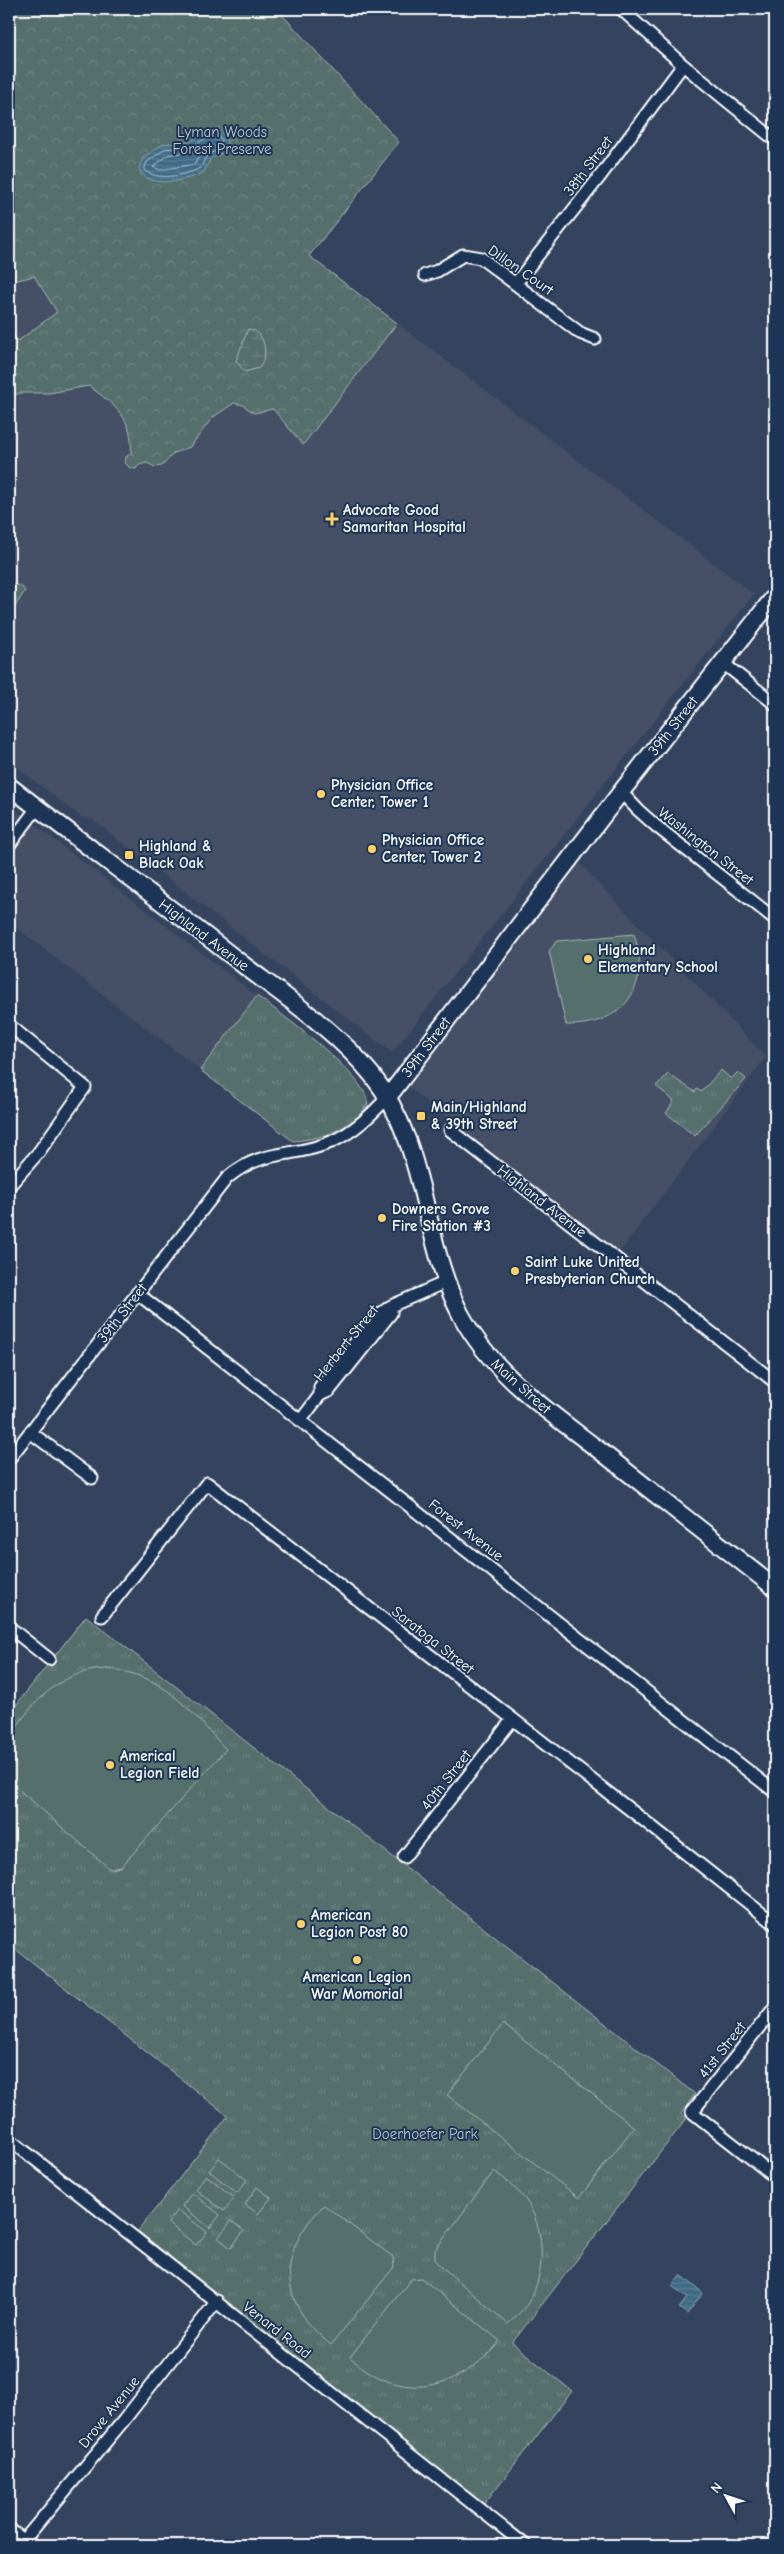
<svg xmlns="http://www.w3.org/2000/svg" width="784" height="2554" viewBox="0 0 784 2554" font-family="'Comic Neue',sans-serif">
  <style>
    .built { fill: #444f65 }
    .forest { fill: url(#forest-crowns); stroke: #aab7b6 }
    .wetland { fill: url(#wetland-marsh); stroke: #aab7b6 }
    .park { fill: url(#park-tufts); stroke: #aab7b6 }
    .pitch { fill: #546f6c; stroke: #aab7b6 }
    .water { fill: url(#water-rules); stroke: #8ca6b6 }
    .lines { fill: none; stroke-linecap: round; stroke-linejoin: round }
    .shore { stroke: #b2c4ce; stroke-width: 1 }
    .street-casing { stroke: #fff; stroke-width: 15 }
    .secondary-casing { stroke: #fff; stroke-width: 20 }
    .street { stroke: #1d3557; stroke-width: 11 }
    .secondary { stroke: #1d3557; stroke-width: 16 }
    .poi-dot { fill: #ffd166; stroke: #1d3557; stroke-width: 2 }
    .labels { text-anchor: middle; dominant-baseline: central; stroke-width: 4; stroke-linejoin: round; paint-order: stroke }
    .park-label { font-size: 15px; fill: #bbc5c4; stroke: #1d3557 }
    .street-label { font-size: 15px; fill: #fff; stroke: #1d3557 }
    .poi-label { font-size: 15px; font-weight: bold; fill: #fff; stroke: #1d3557; text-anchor: start }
  </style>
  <defs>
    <pattern id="forest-crowns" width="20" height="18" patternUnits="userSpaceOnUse" patternTransform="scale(1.25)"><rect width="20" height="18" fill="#546f6c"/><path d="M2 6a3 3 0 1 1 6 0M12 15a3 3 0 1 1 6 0" fill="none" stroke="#6e8582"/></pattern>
    <pattern id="wetland-marsh" width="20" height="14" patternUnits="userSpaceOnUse" patternTransform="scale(1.25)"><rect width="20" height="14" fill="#546f6c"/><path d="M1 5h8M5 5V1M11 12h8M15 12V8" fill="none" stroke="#6e8582"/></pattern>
    <pattern id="park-tufts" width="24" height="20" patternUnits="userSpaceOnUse" patternTransform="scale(1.25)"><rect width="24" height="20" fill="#546f6c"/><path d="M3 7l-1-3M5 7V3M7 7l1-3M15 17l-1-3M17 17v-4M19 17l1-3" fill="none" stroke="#6e8582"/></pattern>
    <pattern id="water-rules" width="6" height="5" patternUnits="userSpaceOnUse" patternTransform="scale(1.25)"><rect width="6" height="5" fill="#3f6b85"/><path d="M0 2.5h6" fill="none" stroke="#5c8197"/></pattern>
  </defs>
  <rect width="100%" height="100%" fill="#34445f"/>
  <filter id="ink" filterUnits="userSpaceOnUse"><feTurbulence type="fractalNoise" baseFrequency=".02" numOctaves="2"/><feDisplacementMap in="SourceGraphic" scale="10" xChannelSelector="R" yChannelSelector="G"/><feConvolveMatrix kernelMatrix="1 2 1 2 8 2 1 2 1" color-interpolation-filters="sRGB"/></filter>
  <g filter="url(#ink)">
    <path class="built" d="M9,89l294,356 94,-122 357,271 -362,459 -299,-233 -11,-2 -73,-57z
      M16,810l241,186 -57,74 -191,-148v-103z
      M577,861l189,196 -147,196 -211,-166z"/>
    <path class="forest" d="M9,9h268l122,133 -90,114 88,67 -94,122 -30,-36 -19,4 -11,-8 -9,-2 -22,15 -22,29 -16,6 -12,13 -7,1 -8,-4 -8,2 -3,4 -6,-1 -5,-5 1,-6 5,-4c3,-35 -17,-48 -42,-67l-40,7h-30l-10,5v-71l9,14 39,-29 -23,-36 -20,5 -5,-8z
      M9,582l13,5 3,4 -16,25z"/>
    <path class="wetland" d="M248,329c18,2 21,27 11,39l-14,4 -9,-11z"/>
    <path class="park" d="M257,996c24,18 109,79 111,107 -14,26 -47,36 -75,38l-93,-71z
      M721,1070l10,9 7,-7 8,7 -51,57 -29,-23 8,-12 -18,-15 12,-12 27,18 2,-3 4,3z
      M86,1616l609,478 -14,20 6,4 -175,225 60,48 -89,114 -345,-274 90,-115 -219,-172v-230z"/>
    <path class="pitch" d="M634,934c18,54 -11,92 -68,91l-17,-74 8,-10z
      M106,1669c59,4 83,42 120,80l-105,118 -11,2 -101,-88c0,-10 -3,-33 0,-43 2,-5 8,-11 11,-16 22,-30 48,-52 86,-53z
      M503,2024l131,103 -55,71 -132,-103z
      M219,2158l28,22 -10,13 -28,-22z
      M494,2171c11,8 22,17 31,28 20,28 21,70 6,99 -6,11 -15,18 -23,26l-73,-63v-11z
      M206,2175l28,23 -10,13 -29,-22z
      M257,2187l14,11 -13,16 -13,-10z
      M192,2193l28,22 -10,13 -28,-22z
      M324,2205l69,52 1,10 -63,78c-53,-42 -55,-93 -7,-140z
      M178,2210l29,22 -11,13 -28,-22z
      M231,2221l13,10 -13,17 -13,-10z
      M421,2278l79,63c-41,50 -100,63 -150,16l61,-78z"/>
    <path class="water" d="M215,129c11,4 18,19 4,26 -4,2 -8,2 -10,6 -2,3 -3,7 -5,11 -15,8 -58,19 -65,-4l4,-10 20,-14 27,-2 16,-11z
      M681,2275l22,18 -16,21 -8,-6 8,-10 -15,-12z"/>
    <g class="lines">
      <path class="shore" d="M214,134l8,5 -2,9c-4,4 -9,4 -13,8 -4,4 -3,10 -9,13 -13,7 -43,12 -54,1l3,-8 18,-13 26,-2z
        M197,151l2,4 -4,9 -35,6 -7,-3 15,-12z"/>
      <g class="street-casing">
        <path id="street" d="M621,9l62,56 92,75
          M425,275l12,-4 26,-16 18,3 99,75 15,6
          M516,283l85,-108 82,-110
          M723,663l52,41
          M621,792l17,18 18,16 119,93
          M9,845l28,-37
          M9,1025l76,62 -47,66 -29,33
          M450,1130l325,252
          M137,1293l638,499
          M320,1395v-8l55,-69 16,-12 55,-24
          M301,1420l19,-25 9,-4 62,-78v-5
          M30,1432l62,46
          M9,1459l218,-281c37,-31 65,-19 104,-36 23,-10 40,-27 57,-45
          M102,1616l105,-133 430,332 138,109
          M9,1627l40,32
          M404,1857l108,-137
          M775,2007l-83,105 83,65
          M9,2139l516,406
          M9,2529l21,16
          M24,2540l100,-120 93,-119"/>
      </g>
      <g class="secondary-casing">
        <path id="secondary" d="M9,786c79,61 159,120 237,181 44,33 91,65 126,108 56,70 49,163 89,240 33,62 93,100 147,142 56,44 111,87 167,131
          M388,1097l233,-305 154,-196"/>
      </g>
      <use href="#street" class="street"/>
      <use href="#secondary" class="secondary"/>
    </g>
  </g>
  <g class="poi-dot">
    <path d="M329.5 511.5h5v5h5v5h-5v5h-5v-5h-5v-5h5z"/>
    <circle cx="321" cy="794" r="5"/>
    <circle cx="372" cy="849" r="5"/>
    <rect x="124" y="850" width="10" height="10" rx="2.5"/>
    <circle cx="588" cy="959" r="5"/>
    <rect x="416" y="1111" width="10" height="10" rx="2.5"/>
    <circle cx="382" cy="1218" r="5"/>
    <circle cx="515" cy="1271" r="5"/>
    <circle cx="110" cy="1765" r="5"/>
    <circle cx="301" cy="1924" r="5"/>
    <circle cx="357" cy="1960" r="5"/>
  </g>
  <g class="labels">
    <g class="park-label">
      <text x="222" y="132">Lyman Woods<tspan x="222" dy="17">Forest Preserve</tspan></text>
      <text x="425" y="2134">Doerhoefer Park</text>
    </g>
    <g class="street-label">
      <text transform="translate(588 166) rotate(-53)">38th Street</text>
      <text transform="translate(521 270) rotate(35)">Dillon Court</text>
      <text transform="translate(673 726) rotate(-52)">39th Street</text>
      <text transform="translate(706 846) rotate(38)">Washington Street</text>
      <text transform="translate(204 935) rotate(37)">Highland Avenue</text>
      <text transform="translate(426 1047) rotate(-53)">39th Street</text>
      <text transform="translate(542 1201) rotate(38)">Highland Avenue</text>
      <text transform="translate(122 1313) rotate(-52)">39th Street</text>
      <text transform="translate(346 1343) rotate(-51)">Herbert Street</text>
      <text transform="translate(521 1386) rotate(42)">Main Street</text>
      <text transform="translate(466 1530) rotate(38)">Forest Avenue</text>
      <text transform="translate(433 1640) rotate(38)">Saratoga Street</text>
      <text transform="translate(446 1780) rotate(-52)">40th Street</text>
      <text transform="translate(722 2050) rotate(-52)">41st Street</text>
      <text transform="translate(277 2330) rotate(38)">Venard Road</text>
      <text transform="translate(109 2412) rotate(-51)">Drove Avenue</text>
    </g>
    <g class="poi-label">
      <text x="343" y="510">Advocate Good<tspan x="343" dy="17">Samaritan Hospital</tspan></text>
      <text x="331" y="785">Physician Office<tspan x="331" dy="17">Center, Tower 1</tspan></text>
      <text x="382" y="840">Physician Office<tspan x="382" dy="17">Center, Tower 2</tspan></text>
      <text x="139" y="846">Highland &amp;<tspan x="139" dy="17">Black Oak</tspan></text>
      <text x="598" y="950">Highland<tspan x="598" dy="17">Elementary School</tspan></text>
      <text x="431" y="1107">Main/Highland<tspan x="431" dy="17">&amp; 39th Street</tspan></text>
      <text x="392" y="1209">Downers Grove<tspan x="392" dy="17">Fire Station #3</tspan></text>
      <text x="525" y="1262">Saint Luke United<tspan x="525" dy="17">Presbyterian Church</tspan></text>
      <text x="120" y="1756">Americal<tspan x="120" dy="17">Legion Field</tspan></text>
      <text x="311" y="1915">American<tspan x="311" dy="17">Legion Post 80</tspan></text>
      <text x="357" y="1977" text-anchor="middle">American Legion<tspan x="357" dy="17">War Momorial</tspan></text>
    </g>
  </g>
  <rect width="784" height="2554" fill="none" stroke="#1d3557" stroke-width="30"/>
  <rect x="15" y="15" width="754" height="2524" fill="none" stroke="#fff" stroke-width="2" filter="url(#ink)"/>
  <g transform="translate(726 2496) rotate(310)" stroke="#1d3557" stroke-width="4" paint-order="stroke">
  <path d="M0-4L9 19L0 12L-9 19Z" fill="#ffffff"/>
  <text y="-8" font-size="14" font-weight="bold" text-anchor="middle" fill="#ffffff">N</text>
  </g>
</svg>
